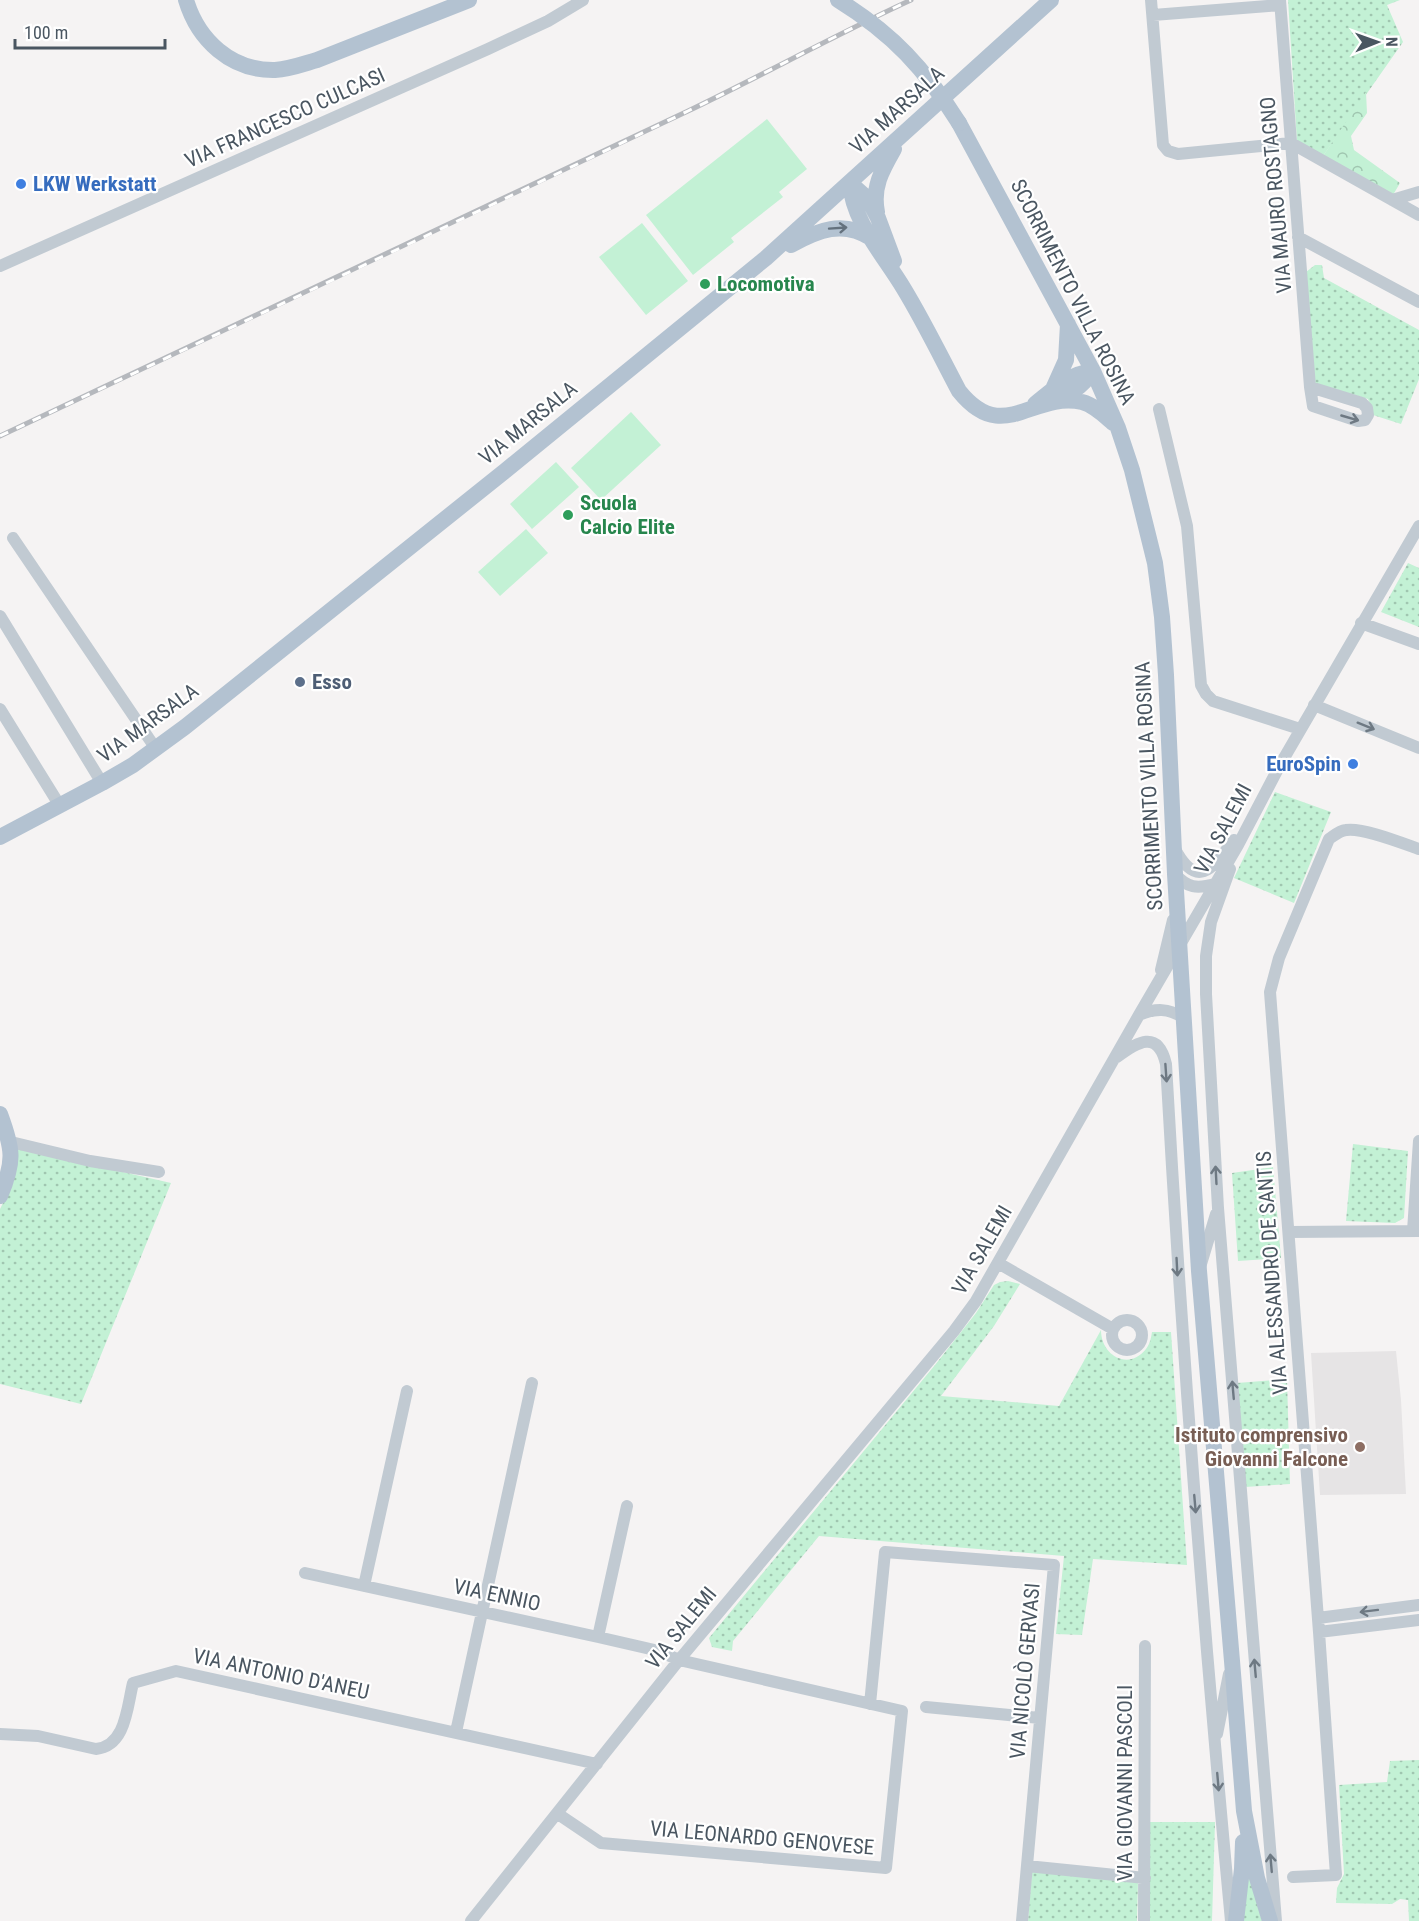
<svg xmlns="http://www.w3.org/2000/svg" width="1419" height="1921" viewBox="0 0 1419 1921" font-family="'Roboto Condensed',sans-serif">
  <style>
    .education { fill: #e6e4e5 }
    .grass { fill: url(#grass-dots) }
    .forest { fill: url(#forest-crowns) }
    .park { fill: #c3f1d5 }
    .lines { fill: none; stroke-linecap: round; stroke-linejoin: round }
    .minor { stroke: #c1cad2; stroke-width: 12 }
    .major { stroke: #b3c2d1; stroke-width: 16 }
    .rail-casing { stroke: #b5b8bd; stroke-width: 5 }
    .rail { stroke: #fff; stroke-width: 3; stroke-dasharray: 9; stroke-linecap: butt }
    .major-bridge { stroke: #b3c2d1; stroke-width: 16 }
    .oneway { stroke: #64717d }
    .oneway2 { stroke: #6e7983 }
    .shop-dot { fill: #3f7fe0; stroke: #fff; stroke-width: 2 }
    .leisure-dot { fill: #2e9e5b; stroke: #fff; stroke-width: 2 }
    .service-dot { fill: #5c6f8a; stroke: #fff; stroke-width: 2 }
    .education-dot { fill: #8d6e63; stroke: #fff; stroke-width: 2 }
    .labels { text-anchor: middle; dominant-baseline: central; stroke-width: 4.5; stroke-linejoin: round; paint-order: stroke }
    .street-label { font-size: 21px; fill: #4a5661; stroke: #fff }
    .shop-label { font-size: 21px; font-weight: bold; fill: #366cbe; stroke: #fff; text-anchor: start }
    .leisure-label { font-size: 21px; font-weight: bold; fill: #27864d; stroke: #fff; text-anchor: start }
    .service-label { font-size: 21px; font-weight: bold; fill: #4e5e75; stroke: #fff; text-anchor: start }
    .education-label { font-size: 21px; font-weight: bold; fill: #785e54; stroke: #fff; text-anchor: end }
  </style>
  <defs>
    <pattern id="grass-dots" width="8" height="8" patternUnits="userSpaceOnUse" patternTransform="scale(1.5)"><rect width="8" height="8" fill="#c3f1d5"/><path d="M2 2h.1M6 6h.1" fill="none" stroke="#a0c6b0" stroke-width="1.8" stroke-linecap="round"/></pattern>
    <pattern id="forest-crowns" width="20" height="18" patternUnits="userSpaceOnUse" patternTransform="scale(1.5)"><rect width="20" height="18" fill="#c3f1d5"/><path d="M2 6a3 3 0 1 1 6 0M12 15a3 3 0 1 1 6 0" fill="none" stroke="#a0c6b0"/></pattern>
  </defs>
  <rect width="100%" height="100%" fill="#f5f3f3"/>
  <path class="education" d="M1396,1351l5,49 5,94 -86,1 -9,-142z"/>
  <path class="grass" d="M1288,0h112l-13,5 16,37 -80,114 -26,-14z
    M1315,265h7l2,13 95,52v49l-18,45 -28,-9 -5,-16 -54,-16 -8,-111z
    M1408,563l11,5v59l-38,-15z
    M1275,792l56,20 -37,91 -60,-25z
    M1353,1144l55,7 -4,67 -9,5 -49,-2z
    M18,1148l153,35 -90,221 -81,-20v-175l13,-26z
    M1273,1167l8,91 -43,3 -6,-88z
    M1008,1281l12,3 -26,42 -53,70 118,10 42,-76c0,26 28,41 45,19 4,-5 5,-11 6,-17h19l16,233 -94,-6 -11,76 -26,-1 8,-78 -245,-20 -86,105 -1,10 -20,-4 -3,-9 226,-273 41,-52 18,-28 6,-3z
    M1287,1379l3,105 -45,3 -8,-104z
    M1419,1760v161h-10l-1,-21 -8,-1 -8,5 -56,-1 1,-15 7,-14 -5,-89 48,-3 3,-21z
    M1150,1822h65l-3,99h-64z
    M1248,1866l14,55h-19z
    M1032,1871l106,9 -1,41h-109z"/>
  <path class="forest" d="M1366,92l1,21 -16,23 3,14 46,33 -7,12 -70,-39z"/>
  <path class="park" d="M767,119l40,50 -28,23 4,5 -52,41 3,4 -41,33 -47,-60z
    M642,223l46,58 -42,34 -47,-58z
    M631,412l30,33 -60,55 -30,-32z
    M556,462l23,25 -47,42 -22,-25z
    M526,529l22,24 -48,43 -22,-24z"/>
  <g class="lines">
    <path class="minor" d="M1151,0l12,145 5,6 10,3 113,-11 128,72
      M1280,0l30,387 3,19 45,15 7,-1 3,-5 -1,-7 -5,-5 -52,-16
      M1153,15l127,-10
      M1392,200l27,-8
      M1298,237l121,65
      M0,266l488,-217 60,-28 35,-21
      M1159,409l28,117 14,159 5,9 7,7 87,28
      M13,538l143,211
      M0,616l102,167
      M1361,623l58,21
      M1314,705l105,43
      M0,709l60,97
      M1175,849c23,43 39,17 59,-9
      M1230,869l-19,53 -5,34v38l12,214 58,713
      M1175,874c12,14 22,15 40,10
      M1161,970l12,-50
      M1139,1015c17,-7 29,-7 45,3
      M1117,1057c20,-15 41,-28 49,7 16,286 38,572 65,857
      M11,1142l79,19 69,11
      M1413,1231l6,-90
      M1289,1232l130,-1
      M998,1263l115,66
      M1201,1264l15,-50
      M1112 1335a15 15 0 1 1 30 0a15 15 0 1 1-30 0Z
      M305,1573l293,64 61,14 20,9 223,51 -16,157 -285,-25 -43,-29
      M364,1586l43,-195
      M1318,1618l101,-13
      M1319,1632l100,-12
      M598,1637l29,-131
      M870,1704l15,-152 169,13 -32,356
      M926,1707l114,11
      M456,1732l76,-349
      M0,1734l38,2 58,13c30,-3 31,-42 37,-66l43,-12 421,93
      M1217,1734l12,-60
      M1027,1866l118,12
      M1293,1877l43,-2 -17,-243 -49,-640 9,-34 50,-119c6,-4 10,-8 17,-9 16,-3 56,13 73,19
      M471,1921l208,-261 275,-329 22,-30 163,-286 99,-170 42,-80 139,-239
      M1144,1921l1,-275"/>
    <path class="major" d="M186,0c12,40 45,71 89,70 15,-1 28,-6 42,-10l152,-60
      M959,123l134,248 25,57 14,42 23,93 7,54 4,58 9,199 24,397 33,390 12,150 13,67 13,43
      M850,183c3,40 34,72 54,106 20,33 37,68 55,102 44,55 73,0 123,11 12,3 22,13 31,21
      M850,183l18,16 10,19 16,43
      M877,212c-5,-25 5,-42 17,-63
      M791,245c27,-15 52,-25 80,-7
      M1053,389l13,-29 2,-36
      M1059,400c14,-9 25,-15 34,-29
      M1035,404c19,-15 34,-30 58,-33
      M0,837l102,-54 31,-18 52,-38 320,-256 261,-213 285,-258
      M0,1114c13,35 15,47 0,82
      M1236,1921l6,-52 1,-27"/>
    <g class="rail-casing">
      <path id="rail" d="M0,436c230,-108 460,-215 688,-325 75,-36 147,-76 223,-111"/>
    </g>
    <use href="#rail" class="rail"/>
    <path class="major-bridge" d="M838,0c55,34 87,69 121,123"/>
  </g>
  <defs><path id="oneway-shaft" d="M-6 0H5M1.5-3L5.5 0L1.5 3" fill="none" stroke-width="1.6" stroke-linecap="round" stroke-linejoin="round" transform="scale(1.5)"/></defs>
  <use class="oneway" href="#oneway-shaft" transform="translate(838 228) rotate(-4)"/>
  <g class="oneway2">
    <use href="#oneway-shaft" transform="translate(1350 418) rotate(16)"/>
    <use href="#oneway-shaft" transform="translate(1366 726) rotate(22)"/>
    <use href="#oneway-shaft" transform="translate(1166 1073) rotate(86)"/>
    <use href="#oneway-shaft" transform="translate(1216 1175) rotate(-93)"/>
    <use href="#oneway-shaft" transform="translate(1177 1267) rotate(87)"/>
    <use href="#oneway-shaft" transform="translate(1233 1390) rotate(-95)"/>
    <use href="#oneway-shaft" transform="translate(1195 1504) rotate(85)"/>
    <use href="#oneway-shaft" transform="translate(1369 1611) rotate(173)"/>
    <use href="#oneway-shaft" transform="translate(1255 1668) rotate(-95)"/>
    <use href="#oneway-shaft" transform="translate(1218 1782) rotate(85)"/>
    <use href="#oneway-shaft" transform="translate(1271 1863) rotate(-95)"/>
  </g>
  <g class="shop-dot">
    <circle cx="21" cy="184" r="6"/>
    <circle cx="1353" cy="764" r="6"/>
  </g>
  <g class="leisure-dot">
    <circle cx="705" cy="284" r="6"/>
    <circle cx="568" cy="515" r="6"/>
  </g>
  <circle class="service-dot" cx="300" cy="682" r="6"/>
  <circle class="education-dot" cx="1360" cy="1447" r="6"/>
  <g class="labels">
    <g class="street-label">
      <text transform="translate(897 110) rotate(-42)">VIA MARSALA</text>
      <text transform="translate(285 118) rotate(-24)">VIA FRANCESCO CULCASI</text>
      <text transform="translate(1276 195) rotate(-95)">VIA MAURO ROSTAGNO</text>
      <text transform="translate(1073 292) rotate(63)">SCORRIMENTO VILLA ROSINA</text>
      <text transform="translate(528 423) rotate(-39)">VIA MARSALA</text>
      <text transform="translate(148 723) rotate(-36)">VIA MARSALA</text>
      <text transform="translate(1149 786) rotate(-93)">SCORRIMENTO VILLA ROSINA</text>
      <text transform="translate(1223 829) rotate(-62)">VIA SALEMI</text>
      <text transform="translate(982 1250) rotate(-60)">VIA SALEMI</text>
      <text transform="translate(1272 1273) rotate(-94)">VIA ALESSANDRO DE SANTIS</text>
      <text transform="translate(497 1595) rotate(12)">VIA ENNIO</text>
      <text transform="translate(681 1628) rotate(-51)">VIA SALEMI</text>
      <text transform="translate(1025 1671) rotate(-85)">VIA NICOLÒ GERVASI</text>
      <text transform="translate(281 1674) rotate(12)">VIA ANTONIO D'ANEU</text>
      <text transform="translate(1125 1783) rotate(-90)">VIA GIOVANNI PASCOLI</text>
      <text transform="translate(762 1838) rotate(5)">VIA LEONARDO GENOVESE</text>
    </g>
    <g class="shop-label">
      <text x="33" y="184">LKW Werkstatt</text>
      <text x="1341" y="764" text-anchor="end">EuroSpin</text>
    </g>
    <g class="leisure-label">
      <text x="717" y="284">Locomotiva</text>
      <text x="580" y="503">Scuola<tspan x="580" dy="24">Calcio Elite</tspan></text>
    </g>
    <g class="service-label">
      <text x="312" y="682">Esso</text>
    </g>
    <g class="education-label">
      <text x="1348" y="1435">Istituto comprensivo<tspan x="1348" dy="24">Giovanni Falcone</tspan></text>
    </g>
  </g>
  <g transform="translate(1377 42) rotate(89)" stroke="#ffffff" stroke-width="4.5" paint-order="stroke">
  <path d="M0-4.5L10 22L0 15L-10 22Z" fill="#4a5661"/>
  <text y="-9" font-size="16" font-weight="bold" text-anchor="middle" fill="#4a5661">N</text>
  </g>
  <path d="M15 39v9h150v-9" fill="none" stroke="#4a5661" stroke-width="3"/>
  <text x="24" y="39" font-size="18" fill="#4a5661" stroke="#ffffff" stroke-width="4.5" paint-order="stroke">100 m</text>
</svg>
